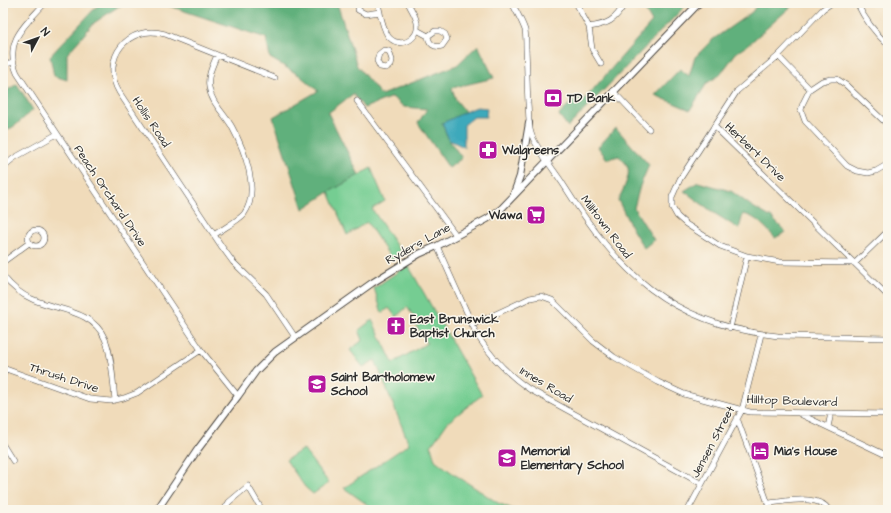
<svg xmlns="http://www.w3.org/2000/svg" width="891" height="513" viewBox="0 0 891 513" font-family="'Architects Daughter',sans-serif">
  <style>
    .green { fill: #75cd92; stroke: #507c5e }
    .forest { fill: #60b07c; stroke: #466e54 }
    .water { fill: #3ca9bb; stroke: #346a73 }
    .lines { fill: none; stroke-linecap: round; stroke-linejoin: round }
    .minor-casing { stroke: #494540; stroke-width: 6 }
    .major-casing { stroke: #494540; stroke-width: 8 }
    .minor { stroke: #fff; stroke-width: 5 }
    .major { stroke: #fff; stroke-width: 6 }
    .labels { text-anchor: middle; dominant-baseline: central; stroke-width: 3; stroke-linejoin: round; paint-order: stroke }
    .poi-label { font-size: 12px; font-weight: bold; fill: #2b2b2b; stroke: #fbf7ec; text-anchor: start }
    .street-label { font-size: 12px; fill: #2b2b2b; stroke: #fbf7ec }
  </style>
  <rect width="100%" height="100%" fill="#fbf7ec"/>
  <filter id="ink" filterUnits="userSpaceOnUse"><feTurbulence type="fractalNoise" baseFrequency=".025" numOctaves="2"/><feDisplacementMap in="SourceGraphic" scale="8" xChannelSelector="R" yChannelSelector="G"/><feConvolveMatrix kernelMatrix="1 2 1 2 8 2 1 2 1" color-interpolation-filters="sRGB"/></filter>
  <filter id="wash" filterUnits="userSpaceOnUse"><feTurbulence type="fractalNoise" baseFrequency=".012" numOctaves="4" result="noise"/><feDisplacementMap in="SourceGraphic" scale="16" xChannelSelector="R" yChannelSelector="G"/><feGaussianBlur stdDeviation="0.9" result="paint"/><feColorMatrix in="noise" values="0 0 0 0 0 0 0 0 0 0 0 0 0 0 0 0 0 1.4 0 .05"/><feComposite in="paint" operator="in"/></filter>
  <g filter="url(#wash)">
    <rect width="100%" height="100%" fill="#f0dbba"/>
    <path class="green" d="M371,168l14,33 -13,8 30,45 -10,6 -25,-38 -20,13 -18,-43z
      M408,265l74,130 -34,27 -17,24 4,14 16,12 47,31 17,7h-140l-31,-22 65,-44 -34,-84 -12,7 -13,-17 13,-10 -4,-10 13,-10 21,43 34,-20 -15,-24 2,-2 -7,-10 -11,10 -7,-9 -7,5 -8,-25z
      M303,449l26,34 -16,11 -8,-7 -19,-27z"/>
    <path class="forest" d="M100,3h34l-15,3 -25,17 -27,31v26l-13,-4 -4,-20z
      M160,3h177l20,63 24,29 76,-30 21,-20 16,33 -42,10 4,12 9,11 -10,7 -13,5 7,17 13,18 -13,10 -31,-45 9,-14 -23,-2 -12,-10 -28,11 -11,-14 -25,19 31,62 -30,17 -26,17 -30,-92 45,-26 -19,-16 -29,-17 -4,-20z
      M641,3h47l-120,124 -9,-12 17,-18 7,4 69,-79z
      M758,3h37l-47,42 -12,8 -16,22 -13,8 -17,27 -35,-15 25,-26 9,7 6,-19 17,-17 40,-28z
      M17,84l16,26 -17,15 -13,8v-40z
      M616,128l33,37 -9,21 -6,22 20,32 -10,8 -12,-19 -14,-29c4,-8 14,-26 9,-34 -1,-4 -6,-7 -8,-10l-12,3 -9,-12z
      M698,182l33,9 22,16 19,11 14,14 -11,6c-9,-10 -19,-22 -32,-24l-4,15 -25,-16 -30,-22z"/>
    <path class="water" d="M477,107l10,1 -1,9h-12l-10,8v22l-15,-7 -7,-17c13,-5 22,-12 35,-16z"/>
  </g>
  <g filter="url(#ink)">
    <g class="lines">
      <g class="minor-casing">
        <path id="minor" d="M45,3c-19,21 -42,38 -28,70l184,277 37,46
          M359,3l-1,7 8,4 14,-2
          M378,3c2,10 4,24 10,33 11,14 32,4 29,-13 -1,-7 -6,-14 -9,-20
          M512,3c4,8 10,18 13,27 1,6 1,13 1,19 1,18 1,36 2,54 1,10 0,20 3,30 4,14 23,37 32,51 56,89 106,140 215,152l110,2
          M576,3l13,24 3,22 9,15
          M832,3l-9,6 -45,47 -41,35 -57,88 -8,18v10l5,9 9,8 34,22 27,10 33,6 75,1 33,-32
          M857,3c8,17 17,29 31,42
          M589,27c19,-3 26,-6 36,-24
          M417,30l11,6
          M435,31h5l5,3 2,5 -5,7c-8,2 -13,-2 -14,-10z
          M384,50l5,1 3,9 -1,5 -5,3 -6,-1 -3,-6 2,-7z
          M778,56l32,33
          M3,65l10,-3
          M275,78l-110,-44c-37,-11 -65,25 -46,58l103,155 11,15 33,32 29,43
          M613,91l36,38
          M357,101l99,134
          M888,125l-42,-40 -9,-6h-6l-9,2 -12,8 -7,14 -2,7 4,11 42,45 10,5 11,2 8,-2 12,-7
          M714,126l174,170
          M3,167l11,-9 43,-24
          M28 238a8 8 0 1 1 16 0a8 8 0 1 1-16 0Z
          M214,235c8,-6 24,-14 30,-21 17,-23 0,-65 -12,-87 -7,-13 -21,-24 -23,-40 -2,-11 4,-22 8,-32
          M437,246l40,89c14,22 30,39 52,54l173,95
          M3,262l26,-19
          M3,276c8,10 17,18 29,23 25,12 60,10 73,40 7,16 8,43 10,61
          M472,325l58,-27 11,-2 11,4 41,41 21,16 44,25 26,12 66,18 138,2
          M730,328l17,-72
          M3,368l87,31 21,2 13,-3 13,-5 64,-43
          M3,376l2,-7
          M800,414l88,42
          M737,418l28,77 3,9v6
          M828,427l3,-14
          M3,445l10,16
          M768,503c17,-1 51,-10 61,7
          M224,510l5,-8 19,-16 14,24
          M688,510l54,-100 19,-75"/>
      </g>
      <g class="major-casing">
        <path id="major" d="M514,193l6,-17 9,-53
          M157,510l41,-61 40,-53 18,-25 19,-19 97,-69 47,-29 18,-8 50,-27 14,-10 198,-206"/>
      </g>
      <use href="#minor" class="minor"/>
      <use href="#major" class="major"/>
    </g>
  </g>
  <defs>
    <g id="bank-square" transform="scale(1)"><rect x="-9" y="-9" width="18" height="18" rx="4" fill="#b5179e" stroke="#fbf7ec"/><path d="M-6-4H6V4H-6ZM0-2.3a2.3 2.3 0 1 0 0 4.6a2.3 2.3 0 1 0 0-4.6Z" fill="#fff"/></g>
    <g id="pharmacy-square" transform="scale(1)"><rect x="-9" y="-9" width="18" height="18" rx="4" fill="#b5179e" stroke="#fbf7ec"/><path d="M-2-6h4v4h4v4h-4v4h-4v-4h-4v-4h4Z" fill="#fff"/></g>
    <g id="supermarket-square" transform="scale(1)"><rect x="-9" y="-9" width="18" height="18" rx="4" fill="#b5179e" stroke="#fbf7ec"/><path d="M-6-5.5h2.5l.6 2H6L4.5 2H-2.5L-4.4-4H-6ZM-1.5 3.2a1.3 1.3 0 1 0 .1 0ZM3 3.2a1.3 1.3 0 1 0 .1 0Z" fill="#fff"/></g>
    <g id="church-square" transform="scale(1)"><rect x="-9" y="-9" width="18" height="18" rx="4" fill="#b5179e" stroke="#fbf7ec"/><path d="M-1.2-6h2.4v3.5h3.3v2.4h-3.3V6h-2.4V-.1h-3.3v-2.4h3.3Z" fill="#fff"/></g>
    <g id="school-square" transform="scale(1)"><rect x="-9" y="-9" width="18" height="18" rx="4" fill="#b5179e" stroke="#fbf7ec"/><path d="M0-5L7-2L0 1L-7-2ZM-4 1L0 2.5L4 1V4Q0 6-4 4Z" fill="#fff"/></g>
    <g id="hotel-square" transform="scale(1)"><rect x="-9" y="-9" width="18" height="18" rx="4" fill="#b5179e" stroke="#fbf7ec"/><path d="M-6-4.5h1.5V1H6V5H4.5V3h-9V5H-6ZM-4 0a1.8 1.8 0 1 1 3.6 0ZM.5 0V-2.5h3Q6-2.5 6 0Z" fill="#fff"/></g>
  </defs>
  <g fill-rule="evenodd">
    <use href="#bank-square" x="553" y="98"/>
    <use href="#pharmacy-square" x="488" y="150"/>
    <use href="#supermarket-square" x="536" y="215"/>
    <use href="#church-square" x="396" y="326"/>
    <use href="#school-square" x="317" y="384"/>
    <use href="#hotel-square" x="760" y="451"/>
    <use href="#school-square" x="507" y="458"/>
  </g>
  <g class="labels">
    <g class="poi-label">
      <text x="567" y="98">TD Bank</text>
      <text x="502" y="150">Walgreens</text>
      <text x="522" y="215" text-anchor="end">Wawa</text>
      <text x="410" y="319">East Brunswick<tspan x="410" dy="14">Baptist Church</tspan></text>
      <text x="331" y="377">Saint Bartholomew<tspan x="331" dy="14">School</tspan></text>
      <text x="521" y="451">Memorial<tspan x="521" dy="14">Elementary School</tspan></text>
      <text x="774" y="451">Mia’s House</text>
    </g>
    <g class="street-label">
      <text transform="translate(151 122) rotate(56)">Hollis Road</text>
      <text transform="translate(755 152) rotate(44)">Herbert Drive</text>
      <text transform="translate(110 196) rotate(56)">Peach Orchard Drive</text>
      <text transform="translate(606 227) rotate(53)">Milltown Road</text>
      <text transform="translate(418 244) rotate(-29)">Ryders Lane</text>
      <text transform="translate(64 378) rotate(18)">Thrush Drive</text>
      <text transform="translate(546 385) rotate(31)">Innes Road</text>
      <text transform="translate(792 401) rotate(2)">Hilltop Boulevard</text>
      <text transform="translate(713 442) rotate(-62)">Jensen Street</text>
    </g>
  </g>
  <rect width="891" height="513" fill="none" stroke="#fbf7ec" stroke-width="16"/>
  <g transform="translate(38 38) rotate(49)" stroke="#fbf7ec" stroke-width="3" paint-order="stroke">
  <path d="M0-3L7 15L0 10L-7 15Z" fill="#2b2b2b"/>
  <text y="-6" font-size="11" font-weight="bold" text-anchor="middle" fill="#2b2b2b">N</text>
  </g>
</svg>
